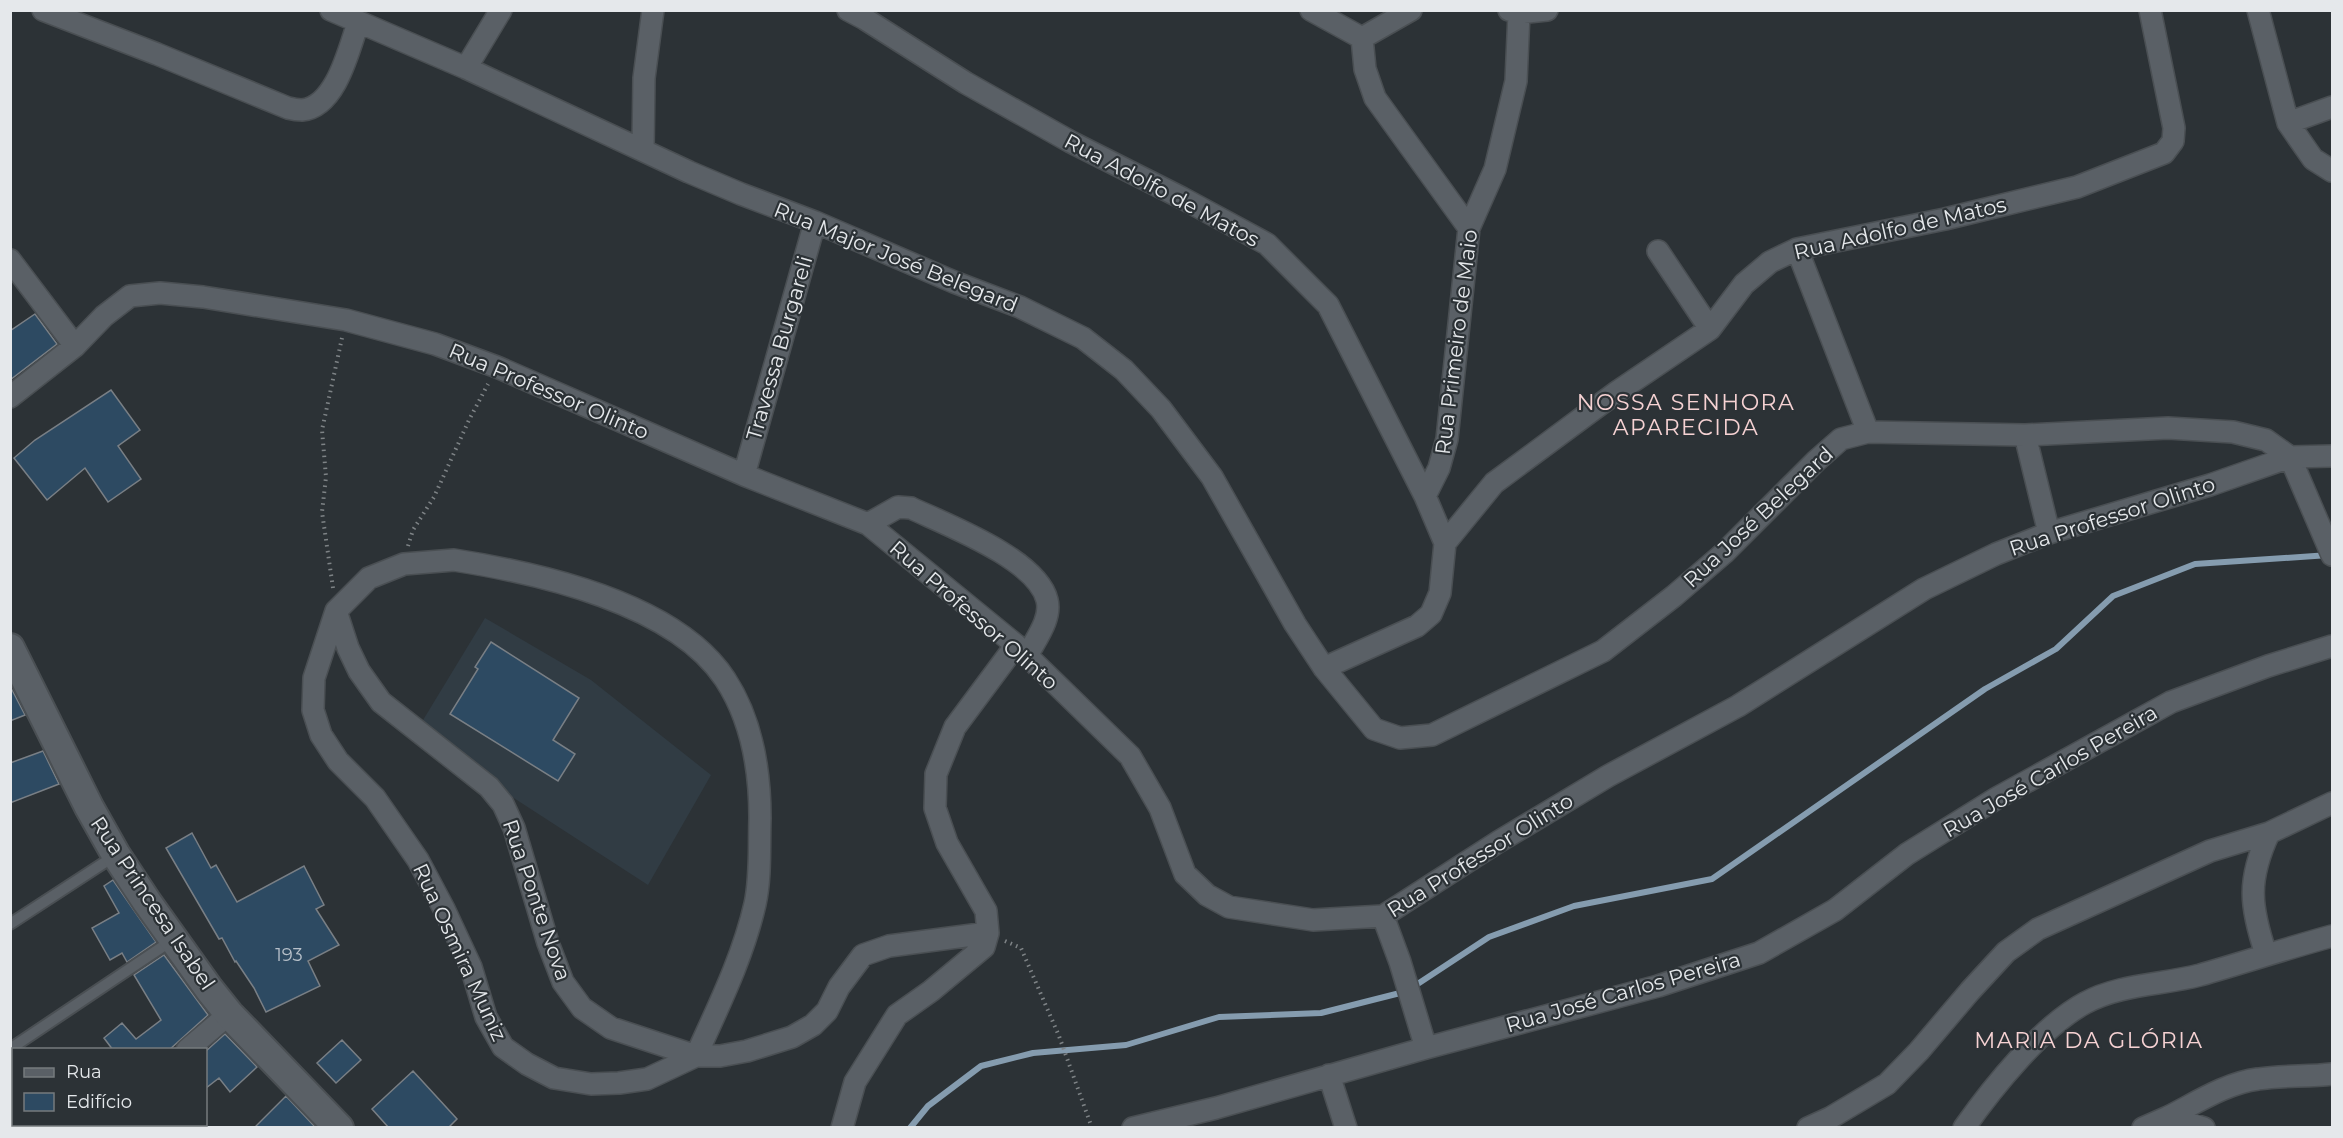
<svg xmlns="http://www.w3.org/2000/svg" width="2343" height="1138" viewBox="0 0 2343 1138" font-family="Montserrat,sans-serif">
  <style>
    .built { fill: #313c44 }
    .lines { fill: none; stroke-linecap: round; stroke-linejoin: round }
    .stream { stroke: #859caf; stroke-width: 6 }
    .building { fill: #2d4a62; stroke: #797f85; stroke-width: 1.5 }
    .lane-casing { stroke: #4a4f53; stroke-width: 14 }
    .street-casing { stroke: #4a4f53; stroke-width: 24 }
    .secondary-casing { stroke: #4a4f53; stroke-width: 32 }
    .path { stroke: #7e8386; stroke-width: 4; stroke-dasharray: 1.5 4.5; stroke-linecap: butt }
    .lane { stroke: #5a6066; stroke-width: 10 }
    .street { stroke: #5a6066; stroke-width: 21 }
    .secondary { stroke: #5a6066; stroke-width: 28 }
    .labels { text-anchor: middle; dominant-baseline: central; stroke-width: 4.5; stroke-linejoin: round; paint-order: stroke }
    .number-label { font-size: 18px; fill: #b7c0c9 }
    .street-label { font-size: 21px; fill: #e5e8eb; stroke: #2c3236 }
    .neighbourhood-label { font-size: 22px; letter-spacing: 1.5px; fill: #f6d2d3; stroke: #2c3236 }
  </style>
  <rect width="100%" height="100%" fill="#2c3236"/>
  <path class="built" d="M485,618l106,62 120,95 -63,110 -159,-103 -72,-52z"/>
  <g class="lines">
    <path class="stream" d="M1413,987l76,-50 85,-31 138,-27 273,-190 71,-40 57,-53 82,-32 134,-9
      M910,1128l18,-22 53,-40 52,-13 93,-8 93,-28 102,-4 83,-21"/>
  </g>
  <path class="building" d="M35,314l22,30 -47,36v-49z
    M111,390l29,40 -22,16 23,33 -33,23 -23,-34 -38,32 -33,-42 21,-18z
    M491,642l88,56 -26,42 22,14 -17,27 -108,-67 28,-45 -3,-2z
    M10,686l15,29 -15,6z
    M43,751l16,33 -49,19v-40z
    M192,833l19,35 5,-3 21,37 67,-36 20,39 -8,4 23,36 -31,16 12,25 -54,26 -12,-24 -18,-27 -1,1 -13,-24 -3,1 -53,-91z
    M113,880l43,62 -29,20 -5,-9 -12,7 -18,-32 27,-15 -15,-27z
    M164,955l44,60 -39,35h-56l-9,-12 18,-15 14,16 25,-19 -27,-45z
    M225,1034l32,33 -27,25 -11,-14 -13,10v-37z
    M342,1040l19,20 -25,23 -19,-20z
    M413,1071l44,48 -9,9h-59l-17,-19z
    M286,1096l30,32h-62z"/>
  <g class="lines">
    <g class="lane-casing">
      <path id="lane" d="M10,924l106,-69
        M10,1049l164,-110"/>
    </g>
    <g class="street-casing">
      <path id="street" d="M43,10l114,44 131,54c4,1 10,2 14,2 34,-3 47,-61 56,-87
        M331,10l135,58 223,104 52,22 74,28 139,60 66,25 63,31 41,32 37,39 51,68 83,147 29,44 50,61 26,9 32,-3 171,-84 71,-55 50,-43 92,-92 25,-22 27,-7 157,3 143,-7 65,4 33,8 24,17
        M848,10l17,9 101,64 105,59 111,56 85,46 61,61 97,191 20,47 -5,50 -9,21 -14,12 -93,42
        M1311,10l51,28
        M1509,10l10,3 28,-3
        M2258,10l30,113 25,36 19,12
        M1362,38l3,31 10,29 94,130
        M1362,38l49,-28
        M466,68l35,-58
        M2288,123l44,-16
        M643,150l1,-72 9,-68
        M1797,249l71,183
        M1658,251l52,78
        M10,260l65,86
        M10,397l65,-51 29,-30 26,-20 30,-3 43,4 143,23 89,24 62,23 247,108 124,49 148,121 114,111 30,52 25,66 22,21 22,12 84,13 70,-4 115,-74 110,-66 130,-70 186,-117 72,-35 53,-21 161,-48 80,-28 42,-1
        M2025,435l24,98
        M2290,457l42,98
        M744,475l71,-253
        M1425,496l14,-28 8,-29 22,-211 26,-59 21,-88 3,-68
        M868,524l30,-17 13,1c36,17 126,51 136,92 5,19 -12,40 -20,56
        M1445,543l49,-60 123,-91 93,-63 34,-45 26,-22 27,-13 148,-30 132,-32 87,-34 9,-12 1,-13 -24,-118
        M454,560c84,13 221,43 271,119 27,41 35,92 35,139 -1,28 1,59 -5,86 -12,53 -37,103 -59,152l-49,23 -28,4 -28,1 -37,-6 -27,-14 -24,-17 -17,-30 -15,-50 -27,-58 -26,-49 -43,-62 -37,-37 -17,-26 -8,-25 1,-32 22,-67 33,-33 35,-14z
        M336,611l12,37 11,23 22,31 108,85 14,17 11,24 34,115 15,39 19,26 29,20 85,28h24l27,-5 45,-14 21,-12 14,-14 12,-24 24,-32 26,-9 99,-13
        M1383,916l17,46 26,86
        M2266,954c-16,-48 -19,-74 3,-121
        M187,1050l42,-36
        M1329,1075l17,53
        M2168,1117c28,-14 58,-34 90,-38 24,-4 50,-2 74,-5
        M94,1128l4,-4
        M842,1128l13,-46 42,-67 34,-24 53,-44 4,-14 -2,-22 -39,-68 -12,-35 1,-34 19,-47 61,-82
        M1133,1128l83,-20 210,-60 232,-62 101,-33 76,-43 72,-56 90,-56 174,-96 97,-36 64,-20
        M1808,1128l22,-10 57,-34 32,-33 51,-60 36,-39 32,-23 172,-78 59,-18 63,-30
        M1964,1128c28,-40 78,-102 121,-125 35,-19 77,-18 115,-28 45,-13 88,-27 132,-39
        M2143,1128l25,-11 36,11"/>
    </g>
    <g class="secondary-casing">
      <path id="secondary" d="M10,648l79,159 27,48 31,47 62,87 20,25 110,114"/>
    </g>
    <path class="path" d="M408,546l5,-16 21,-33 35,-77 19,-36
      M333,588l-11,-76 4,-35 -4,-47 20,-92
      M1005,941l16,7 38,88 33,92"/>
    <use href="#lane" class="lane"/>
    <use href="#street" class="street"/>
    <use href="#secondary" class="secondary"/>
  </g>
  <g class="labels">
    <g class="number-label">
      <text x="289" y="955">193</text>
    </g>
    <g class="street-label">
      <text transform="translate(1162 190) rotate(28)">Rua Adolfo de Matos</text>
      <text transform="translate(1900 228) rotate(-13)">Rua Adolfo de Matos</text>
      <text transform="translate(896 257) rotate(22)">Rua Major José Belegard</text>
      <text transform="translate(1456 342) rotate(-83)">Rua Primeiro de Maio</text>
      <text transform="translate(779 348) rotate(-74)">Travessa Burgareli</text>
      <text transform="translate(549 391) rotate(23)">Rua Professor Olinto</text>
      <text transform="translate(2112 516) rotate(-18)">Rua Professor Olinto</text>
      <text transform="translate(1758 517) rotate(-43)">Rua José Belegard</text>
      <text transform="translate(974 615) rotate(41)">Rua Professor Olinto</text>
      <text transform="translate(2050 771) rotate(-30)">Rua José Carlos Pereira</text>
      <text transform="translate(1480 855) rotate(-32)">Rua Professor Olinto</text>
      <text transform="translate(537 900) rotate(71)">Rua Ponte Nova</text>
      <text transform="translate(153 903) rotate(56)">Rua Princesa Isabel</text>
      <text transform="translate(460 952) rotate(65)">Rua Osmira Muniz</text>
      <text transform="translate(1623 992) rotate(-16)">Rua José Carlos Pereira</text>
    </g>
    <g class="neighbourhood-label">
      <text x="1686" y="402">NOSSA SENHORA<tspan x="1686" dy="25">APARECIDA</tspan></text>
      <text x="2089" y="1040">MARIA DA GLÓRIA</text>
    </g>
  </g>
  <rect width="2343" height="1138" fill="none" stroke="#e5e8eb" stroke-width="24"/>
  <rect x="12" y="1048" width="195" height="78" fill="#2c3236" stroke="#767b7e" stroke-width="1.5"/>
  <rect x="24" y="1068" width="30" height="9" fill="#5a6066" stroke="#767b7e" stroke-width="1.5"/>
  <text x="66" y="1078" font-size="18" fill="#e5e8eb">Rua</text>
  <rect x="24" y="1093" width="30" height="18" fill="#2d4a62" stroke="#767b7e" stroke-width="1.5"/>
  <text x="66" y="1108" font-size="18" fill="#e5e8eb">Edifício</text>
</svg>
